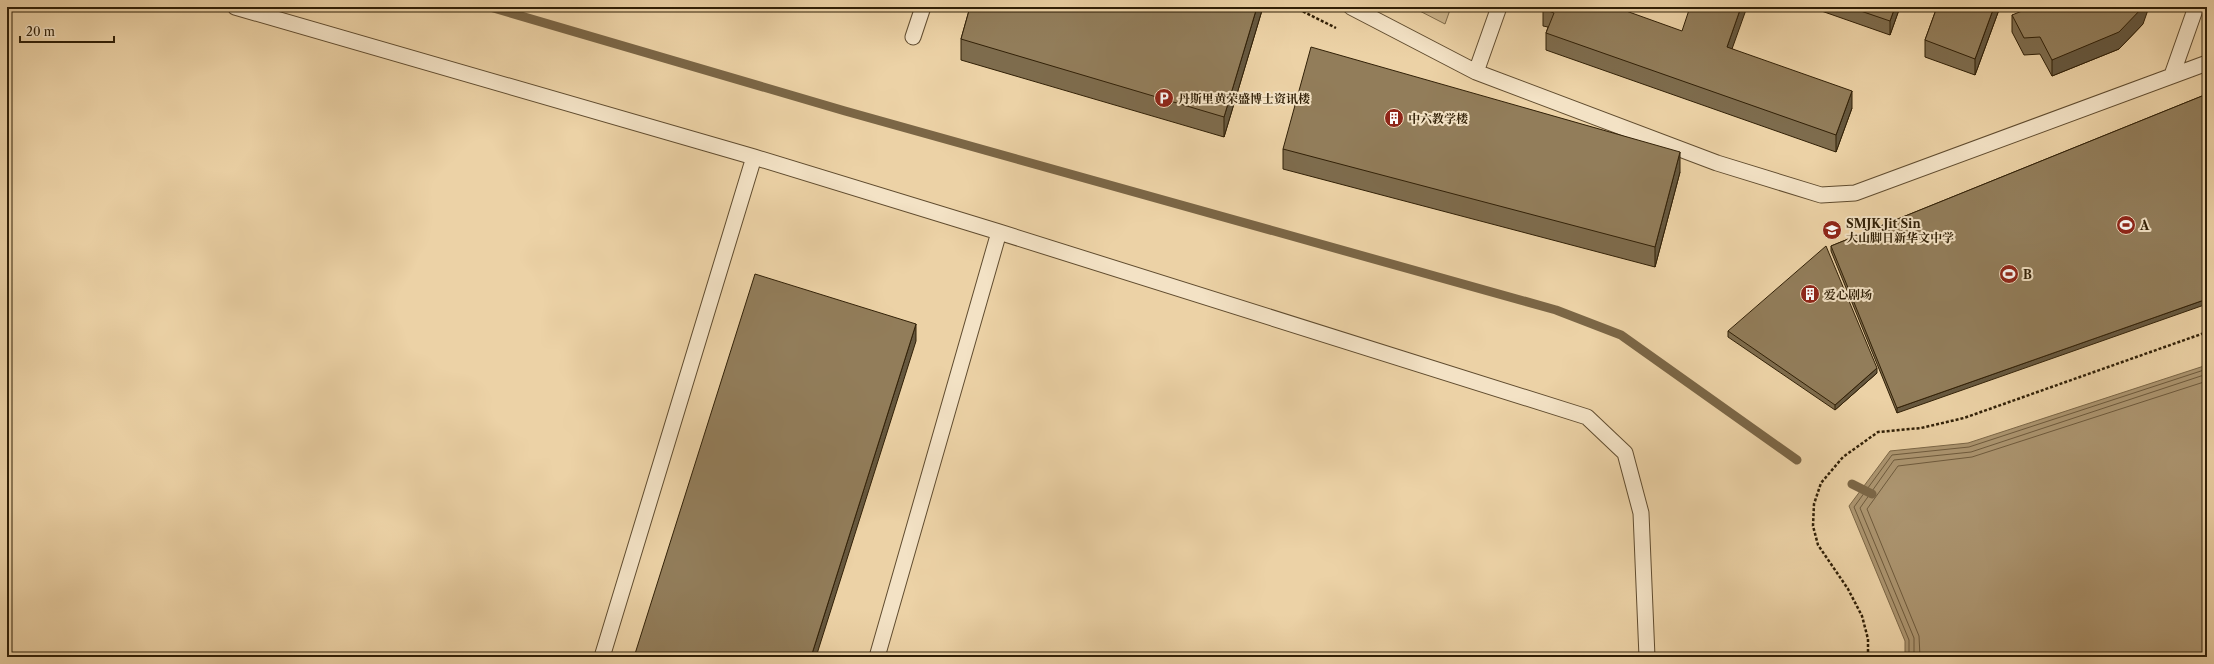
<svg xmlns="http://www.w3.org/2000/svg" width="2214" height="664" viewBox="0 0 2214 664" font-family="'Libre Caslon Text','Noto Serif SC',serif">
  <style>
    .green { fill: #ccb48b; stroke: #7e6a49 }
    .water { fill: #ac9570; stroke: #7b6646 }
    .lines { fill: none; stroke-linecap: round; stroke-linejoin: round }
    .shore { stroke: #6e5a3c; stroke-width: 1 }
    .stream { stroke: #7b6646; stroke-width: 9 }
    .lane-casing { stroke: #604c2f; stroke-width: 17 }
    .path { stroke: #312007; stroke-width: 2.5; stroke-dasharray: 3 2; stroke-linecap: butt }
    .lane { stroke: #f3e2c5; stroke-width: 15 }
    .wall { fill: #7e6c4d; stroke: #312007 }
    .shaded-wall { fill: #66583f; stroke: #312007 }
    .building { fill: #927d5a; stroke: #312007 }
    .labels { text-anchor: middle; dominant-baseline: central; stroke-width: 4; stroke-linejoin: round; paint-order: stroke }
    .poi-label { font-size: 12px; font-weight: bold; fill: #312007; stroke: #f3e2c5; text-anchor: start }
  </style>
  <rect width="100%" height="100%" fill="#ecd2a6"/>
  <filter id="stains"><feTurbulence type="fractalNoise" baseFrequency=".005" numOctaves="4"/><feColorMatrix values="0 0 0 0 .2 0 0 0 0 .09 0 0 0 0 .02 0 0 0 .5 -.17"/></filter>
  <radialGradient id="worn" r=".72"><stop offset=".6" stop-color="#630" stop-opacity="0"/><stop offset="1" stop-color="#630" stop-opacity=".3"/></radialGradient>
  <path class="green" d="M1412,7h39l-6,17z"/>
  <path class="water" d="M2207,365v292h-302v-16l-56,-135 41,-55 78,-8z"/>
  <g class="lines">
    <path class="shore" d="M1909,657v-17l-55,-133 38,-52 77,-8 238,-78
      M1914,657v-19l-54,-130 34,-48 77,-8 236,-78
      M1920,657l-1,-21 -52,-127 31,-43 74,-9 235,-76"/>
    <path class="stream" d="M490,7l355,104 711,199 65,25 176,125
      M1852,484l20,10"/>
    <g class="lane-casing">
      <path id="lane" d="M235,7l519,150 245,75 588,185 38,36 16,60 6,144
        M1351,7l125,65 241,91 104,32 34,-2 352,-130
        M913,37l10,-30
        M1476,72l23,-65
        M2172,75l24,-68
        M602,657l152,-500
        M877,657l122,-425"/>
    </g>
    <path class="path" d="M1294,7l42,21
      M1868,657v-18l-6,-23 -14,-27 -30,-44 -5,-19 1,-22 7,-21 22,-26 35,-25 43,-4 43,-10 243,-86"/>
    <use href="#lane" class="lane"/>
  </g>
  <path class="wall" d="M970,7h293l-39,130 -263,-77v-21z
    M1810,7h90l-10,28z
    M1937,7h63l-25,68 -50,-18v-17z
    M1543,9l189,40 120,59 -16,44 -290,-102v-17l2,-6 -5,-1z
    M2012,15l131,9 -24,25 -67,27 -12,-22 -16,1 -12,-23z
    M2207,94l-310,319 -66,-162v-5z
    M1283,149l397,23 -25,95 -372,-98z
    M1728,331l149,42 -42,37 -107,-73z"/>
  <path class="shaded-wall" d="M1257,7h6l-39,130v-20z
    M1741,7h6l-20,56v-16z
    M1895,7h5l-10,28v-14z
    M1994,7h6l-25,68v-16z
    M2143,7h6l-6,17 -24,25 -67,27v-16z
    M1852,91v17l-16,44v-17z
    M1680,152v20l-25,95v-20z
    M2207,299v5l-310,109v-5z
    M916,324v17l-100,316h-5z
    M1877,368v5l-42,37v-5z"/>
  <path class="building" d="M970,7h287l-33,110 -263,-78z
    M1544,7h71l67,24 8,-24h51l-14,40 125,44 -16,44 -290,-102 8,-20 -11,-4z
    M1849,7h46l-5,14z
    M1937,7h57l-19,52 -50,-19z
    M2032,7h111l-24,25 -67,28 -12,-23 -16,1 -12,-23z
    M1311,47l369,105 -25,95 -372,-98z
    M2207,94v205l-310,109 -66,-162z
    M1826,246l51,122 -42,37 -107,-74z
    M755,274l161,50 -105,333h-177z"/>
  <defs>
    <g id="parking-disc" transform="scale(1)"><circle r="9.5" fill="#8f2418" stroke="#f3e2c5"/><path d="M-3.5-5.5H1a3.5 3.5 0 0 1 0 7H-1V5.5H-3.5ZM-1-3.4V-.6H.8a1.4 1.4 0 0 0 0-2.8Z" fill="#fff"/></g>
    <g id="building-disc" transform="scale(1)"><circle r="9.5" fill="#8f2418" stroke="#f3e2c5"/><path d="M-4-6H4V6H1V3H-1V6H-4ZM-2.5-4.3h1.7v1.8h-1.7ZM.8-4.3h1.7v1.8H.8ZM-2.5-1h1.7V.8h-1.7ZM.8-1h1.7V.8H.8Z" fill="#fff"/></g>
    <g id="stadium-disc" transform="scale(1)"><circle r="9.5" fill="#8f2418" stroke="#f3e2c5"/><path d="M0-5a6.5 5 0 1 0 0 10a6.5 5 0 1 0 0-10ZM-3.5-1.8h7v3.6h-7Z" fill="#fff"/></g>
    <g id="school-disc" transform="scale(1)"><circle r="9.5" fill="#8f2418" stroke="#f3e2c5"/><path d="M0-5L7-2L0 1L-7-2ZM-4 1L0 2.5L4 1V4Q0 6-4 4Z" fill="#fff"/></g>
  </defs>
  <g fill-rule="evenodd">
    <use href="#parking-disc" x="1164" y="98"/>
    <use href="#building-disc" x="1394" y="118"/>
    <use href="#stadium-disc" x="2126" y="225"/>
    <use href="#school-disc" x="1832" y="230"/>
    <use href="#stadium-disc" x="2009" y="274"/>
    <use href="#building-disc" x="1810" y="294"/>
  </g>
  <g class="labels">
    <g class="poi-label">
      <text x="1178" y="98">丹斯里黄荣盛博士资讯楼</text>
      <text x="1408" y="118">中六教学楼</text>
      <text x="1846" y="223">SMJK Jit Sin<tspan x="1846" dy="14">大山脚日新华文中学</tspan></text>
      <text x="2140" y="225">A</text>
      <text x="2023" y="274">B</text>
      <text x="1824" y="294">爱心剧场</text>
    </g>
  </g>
  <rect width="2214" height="664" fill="none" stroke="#ecd2a6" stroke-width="24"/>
  <rect x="8" y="8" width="2198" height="648" fill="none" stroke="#312007" stroke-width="2"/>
  <rect x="12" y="12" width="2190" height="640" fill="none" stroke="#312007"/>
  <path d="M20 36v6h94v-6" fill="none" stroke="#312007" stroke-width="2"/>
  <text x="26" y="36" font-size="12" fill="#312007" stroke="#f3e2c5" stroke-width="3" paint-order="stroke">20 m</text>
  <rect width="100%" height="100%" filter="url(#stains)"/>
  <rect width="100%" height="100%" fill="url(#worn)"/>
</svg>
